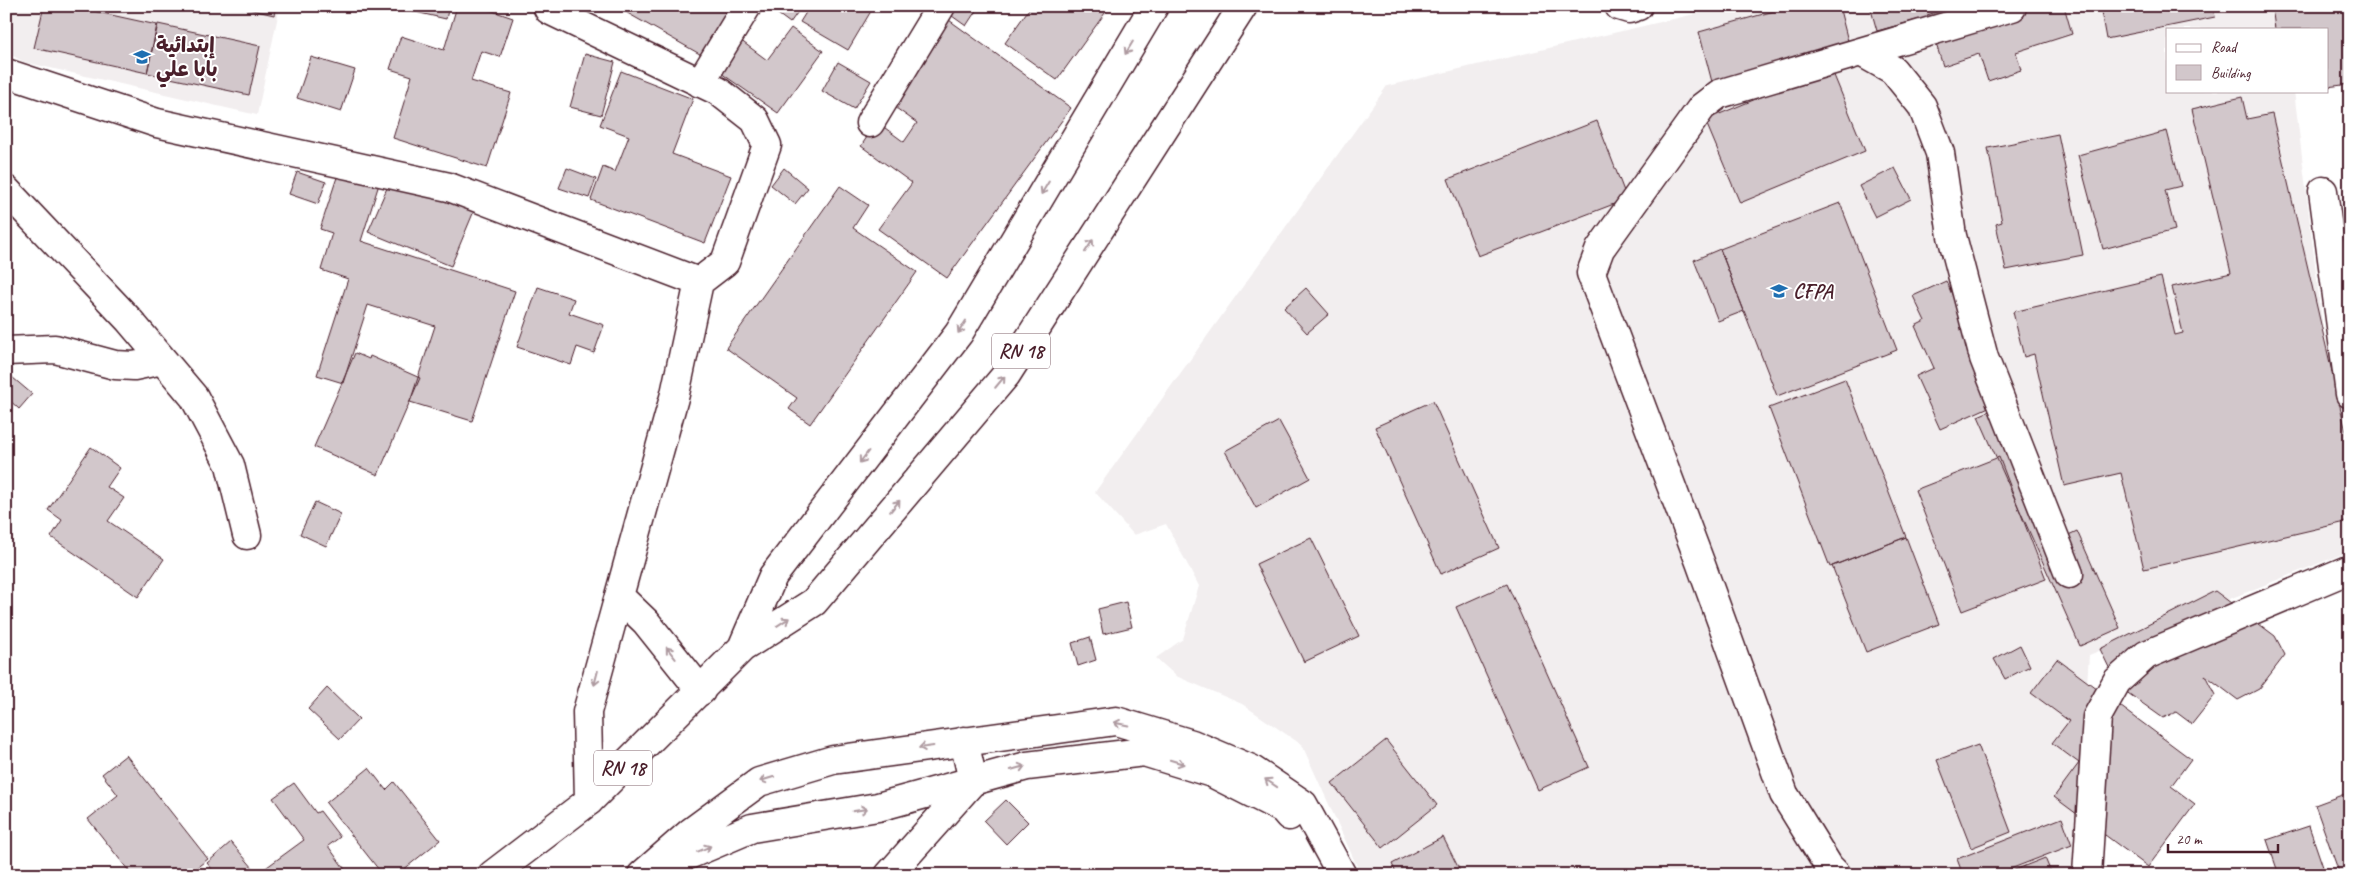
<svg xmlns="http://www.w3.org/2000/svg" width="2356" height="881" viewBox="0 0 2356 881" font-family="Caveat,'Playpen Sans Arabic',sans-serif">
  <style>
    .built { fill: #f2eeef }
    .building { fill: #d2c7cb; stroke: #4a1f2b }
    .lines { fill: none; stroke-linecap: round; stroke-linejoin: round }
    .street-casing { stroke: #4a1f2b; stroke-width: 31 }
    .secondary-casing { stroke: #4a1f2b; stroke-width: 31 }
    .primary-casing { stroke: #4a1f2b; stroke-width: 31 }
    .street { stroke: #fff; stroke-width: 28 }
    .secondary { stroke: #fff; stroke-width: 28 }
    .primary { stroke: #fff; stroke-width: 28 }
    .oneway { stroke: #ae9aa0 }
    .labels { text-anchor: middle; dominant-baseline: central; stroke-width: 4; stroke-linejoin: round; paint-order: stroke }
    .shield { fill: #fff; stroke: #80626b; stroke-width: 1 }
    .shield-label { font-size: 20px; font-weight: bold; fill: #4a1f2b }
    .poi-label { font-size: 21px; font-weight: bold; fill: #4a1f2b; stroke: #fff; text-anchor: start }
  </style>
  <rect width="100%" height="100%" fill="#fff"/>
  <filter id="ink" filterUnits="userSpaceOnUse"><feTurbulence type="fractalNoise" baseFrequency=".02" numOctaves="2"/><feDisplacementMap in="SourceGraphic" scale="10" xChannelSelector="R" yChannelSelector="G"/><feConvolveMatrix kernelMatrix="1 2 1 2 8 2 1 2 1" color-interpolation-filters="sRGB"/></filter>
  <g filter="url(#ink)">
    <path class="built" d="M6,6h274l-23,109 -233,-53 -18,-10z
      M1729,6h555l3,23h-120v62h127l56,460 -261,104 -15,220h-713l-59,-130 -60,-41 -66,-28 -20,-18 27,-19 16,-53 -33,-62 -32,11 -39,-43 292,-406z"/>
    <path class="building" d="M44,6h26l87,19 -10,48 -113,-25z
      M235,6h41l-2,9z
      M389,6h60l-3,13z
      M457,6h21l35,12 -13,39 -19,-6 -10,30 40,12 -24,75 -94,-30 19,-62 -22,-7 11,-33 43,14z
      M615,6h111l6,3 -27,48z
      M767,6h35l-12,17z
      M810,6h64l-26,44 -48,-28z
      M938,6h41l-13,20z
      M1031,6h79l-53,74 -52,-37z
      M1792,6h47l10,39 -137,37 -13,-50z
      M1870,6h98l-91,25z
      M1955,6h109l8,28 -56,18 5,18 -33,11 -9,-27 -36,12 -16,-51z
      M2100,6h113l2,11 -109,22z
      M2272,6h78v78l-23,3v-58h-52z
      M942,15l129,93 -124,170 -69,-49 34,-46 -51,-37 16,-24 27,20 13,-19 -35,-25z
      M158,24l102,22 -11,49 -102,-22z
      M791,28l32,23 -45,62 -60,-42 22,-31 27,20z
      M585,54l30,8 -14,53 -31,-8z
      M311,57l44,13 -14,42 -44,-14z
      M838,62l33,19 -17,28 -32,-18z
      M1831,68l34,83 -125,52 -35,-83z
      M621,71l72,28 -21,55 59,22 -26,67 -114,-43 12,-33 12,5 14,-36 -29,-11z
      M2242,97l5,22 25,-5 78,335v72l-206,48 -23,-96 -57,13 -30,-132 -10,3 -11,-45 148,-35 14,58 8,-2 -11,-46 59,-14 -39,-164z
      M1597,121l30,78 -149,57 -30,-77z
      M2167,131l14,55 -16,4 10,40 -72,19 -25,-94z
      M2058,134l25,121 -77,15 -10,-46 6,-2 -14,-74z
      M340,168l40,13 -19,60 154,50 -43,130 -62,-19 25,-76 -67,-21 -25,78 -26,-8 31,-96 -27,-9 11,-37 -12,-4z
      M567,168l29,11 -7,19 -30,-10z
      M784,168l24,20 -13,16 -24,-19z
      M1895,168l16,31 -36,18 -16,-31z
      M297,172l29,10 -8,22 -29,-10z
      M390,181l84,30 -23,55 -83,-34z
      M840,186l28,19 -15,23 64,44 -107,152 -21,-15 8,-11 -71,-50z
      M1840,203l57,147 -120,46 -57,-147z
      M1720,249l24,62 -26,10 -24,-61z
      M1946,281l54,121 -60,27 -24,-53 18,-8 -19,-42 10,-5 -12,-25z
      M538,287l36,12 -5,14 35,12 -10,28 -17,-6 -6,18 -54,-18z
      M1306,288l23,26 -22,19 -23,-25z
      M355,353l14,6 1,-3 50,22 -42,97 -64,-28z
      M6,372l26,22 -13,15 -13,-12z
      M1845,379l61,158 -76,30 -61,-159z
      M1433,401l66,147 -58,26 -66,-147z
      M2001,406l59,133 17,-8 43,97 -40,18 -102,-230z
      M1279,421l31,57 -54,30 -31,-57z
      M91,447l29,21 -13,19 17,11 -16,23 56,38 -26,38 -87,-60 11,-17 -14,-10z
      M1999,457l47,122 -84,32 -47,-121z
      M315,502l26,12 -15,32 -26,-12z
      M1906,537l33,87 -73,28 -34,-86z
      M1311,538l48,98 -55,26 -48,-98z
      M1507,584l82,183 -51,23 -82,-183z
      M2215,591l60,45 10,19 -26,34 -21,11 -33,-25 10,20 -23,29 -16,-12 -13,6 -45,-32 -18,-37z
      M1126,602l6,25 -29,7 -5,-25z
      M1090,637l6,23 -18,6 -6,-23z
      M2020,645l10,21 -25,13 -11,-20z
      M2057,659l134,100 -20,27 24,18 -47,63 -94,-70 25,-34 -27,-20 17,-22 -38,-28z
      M327,688l32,31 -19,20 -32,-30z
      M1386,740l51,65 -54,43 -51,-65z
      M1978,745l33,87 -40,16 -34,-88z
      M126,755l82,104 -21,16h-55l-44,-56 30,-24 -16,-21z
      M369,768l17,22 8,-8 46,58 -43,35h-14l-57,-72z
      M294,783l22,30 4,-2 20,26 -12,9 21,29h-93l48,-35 -31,-42z
      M2350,792v83h-10l-25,-70z
      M1006,800l22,22 -22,22 -22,-23z
      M2062,818l10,27 -77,30h-32l-6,-16z
      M2309,826l14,41 -23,8h-21l-12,-35z
      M1443,837l19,38h-65l-5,-11z
      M231,842l28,33h-42l-10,-12z
      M2045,858l7,17h-50z"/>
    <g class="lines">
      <g class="street-casing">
        <path id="street" d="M547,6l2,4 169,81 37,29 12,25 -42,117 -26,20 -24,112 -56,202
          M1619,6l10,3 9,-3
          M1861,52l32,18 29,36 18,47 12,83 32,122 85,216
          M6,73l151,50 292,64 250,95
          M700,83l47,-77
          M870,123l71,-117
          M6,190l123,130 65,77 36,68 17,70
          M2323,191l27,203
          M6,351l49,-2 60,16 19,1 28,-6
          M589,801l-2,-89 32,-116 27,26 55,69
          M889,875l84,-94 -9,-40
          M1837,875l-8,-8 -45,-73 -84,-232 -109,-289 9,-24 102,-142 17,-13 293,-87
          M2087,875l10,-158 20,-36 29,-26 204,-86"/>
      </g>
      <g class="secondary-casing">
        <path id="secondary" d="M665,865l87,-37 126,-21 149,-41 117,-14 68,21 71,36 6,7
          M642,875l49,-43 68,-50 74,-22 283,-39 76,23 59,25 52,35 39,71"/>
      </g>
      <g class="primary-casing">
        <path id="primary" d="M742,648l31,-72 186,-243 195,-327
          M492,875l97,-74 153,-153 72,-46 192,-227 237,-369"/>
      </g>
      <use href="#street" class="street"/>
      <use href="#secondary" class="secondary"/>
      <use href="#primary" class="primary"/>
    </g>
    <defs><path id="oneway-shaft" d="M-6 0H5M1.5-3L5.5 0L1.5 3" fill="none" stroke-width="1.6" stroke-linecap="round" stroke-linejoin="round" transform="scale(1.25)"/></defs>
    <g class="oneway">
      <use href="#oneway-shaft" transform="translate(1129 48) rotate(121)"/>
      <use href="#oneway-shaft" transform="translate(1045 188) rotate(121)"/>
      <use href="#oneway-shaft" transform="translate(1089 246) rotate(-57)"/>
      <use href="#oneway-shaft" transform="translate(962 327) rotate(122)"/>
      <use href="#oneway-shaft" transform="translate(1000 382) rotate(-50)"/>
      <use href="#oneway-shaft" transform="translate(864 457) rotate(127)"/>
      <use href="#oneway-shaft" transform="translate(895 506) rotate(-50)"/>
      <use href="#oneway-shaft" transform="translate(783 622) rotate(-33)"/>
      <use href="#oneway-shaft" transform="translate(671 653) rotate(-128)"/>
      <use href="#oneway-shaft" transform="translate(596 678) rotate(104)"/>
      <use href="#oneway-shaft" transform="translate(1121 724) rotate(-168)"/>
      <use href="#oneway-shaft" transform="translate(926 747) rotate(172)"/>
      <use href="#oneway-shaft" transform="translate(1177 762) rotate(17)"/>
      <use href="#oneway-shaft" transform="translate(1018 768) rotate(-16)"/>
      <use href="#oneway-shaft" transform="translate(767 779) rotate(163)"/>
      <use href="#oneway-shaft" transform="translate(1271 783) rotate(-146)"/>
      <use href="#oneway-shaft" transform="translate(860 810) rotate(-9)"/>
      <use href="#oneway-shaft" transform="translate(704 849) rotate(-23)"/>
    </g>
  </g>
  <defs>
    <g id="school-bare" transform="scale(1.35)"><path d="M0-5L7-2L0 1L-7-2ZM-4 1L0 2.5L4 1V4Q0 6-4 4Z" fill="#1f6fb2" stroke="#fff" stroke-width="2.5" paint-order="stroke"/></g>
    <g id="university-bare" transform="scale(1.35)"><path d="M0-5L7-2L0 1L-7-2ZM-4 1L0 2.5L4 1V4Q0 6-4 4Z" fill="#1f6fb2" stroke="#fff" stroke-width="2.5" paint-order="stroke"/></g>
  </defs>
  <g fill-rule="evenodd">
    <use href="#school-bare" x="142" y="57"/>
    <use href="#university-bare" x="1779" y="291"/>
  </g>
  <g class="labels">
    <g class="shield">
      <rect x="992" y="333.5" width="58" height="35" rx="4"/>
      <rect x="594" y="750.5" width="58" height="35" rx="4"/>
    </g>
    <g class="shield-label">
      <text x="1021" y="351">RN 18</text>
      <text x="623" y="768">RN 18</text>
    </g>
    <g class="poi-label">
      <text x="156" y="45">إبتدائية<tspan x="156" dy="24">بابا علي</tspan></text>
      <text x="1793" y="291">CFPA</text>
    </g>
  </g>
  <rect width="2356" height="881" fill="none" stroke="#fff" stroke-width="25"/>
  <rect x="12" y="12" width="2331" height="856" fill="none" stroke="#4a1f2b" stroke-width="2" filter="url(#ink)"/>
  <rect x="2166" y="28" width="162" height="65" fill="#ffffff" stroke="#b7a5aa"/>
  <rect x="2176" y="44" width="25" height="8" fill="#ffffff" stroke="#b7a5aa"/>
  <text x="2211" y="52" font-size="15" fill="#4a1f2b">Road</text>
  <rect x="2176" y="65" width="25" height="15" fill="#d2c7cb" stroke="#b7a5aa"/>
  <text x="2211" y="78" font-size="15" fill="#4a1f2b">Building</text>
  <path d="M2168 844v8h110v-8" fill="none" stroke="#4a1f2b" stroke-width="2.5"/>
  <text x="2176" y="844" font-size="15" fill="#4a1f2b" stroke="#ffffff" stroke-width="4" paint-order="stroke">20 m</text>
</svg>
